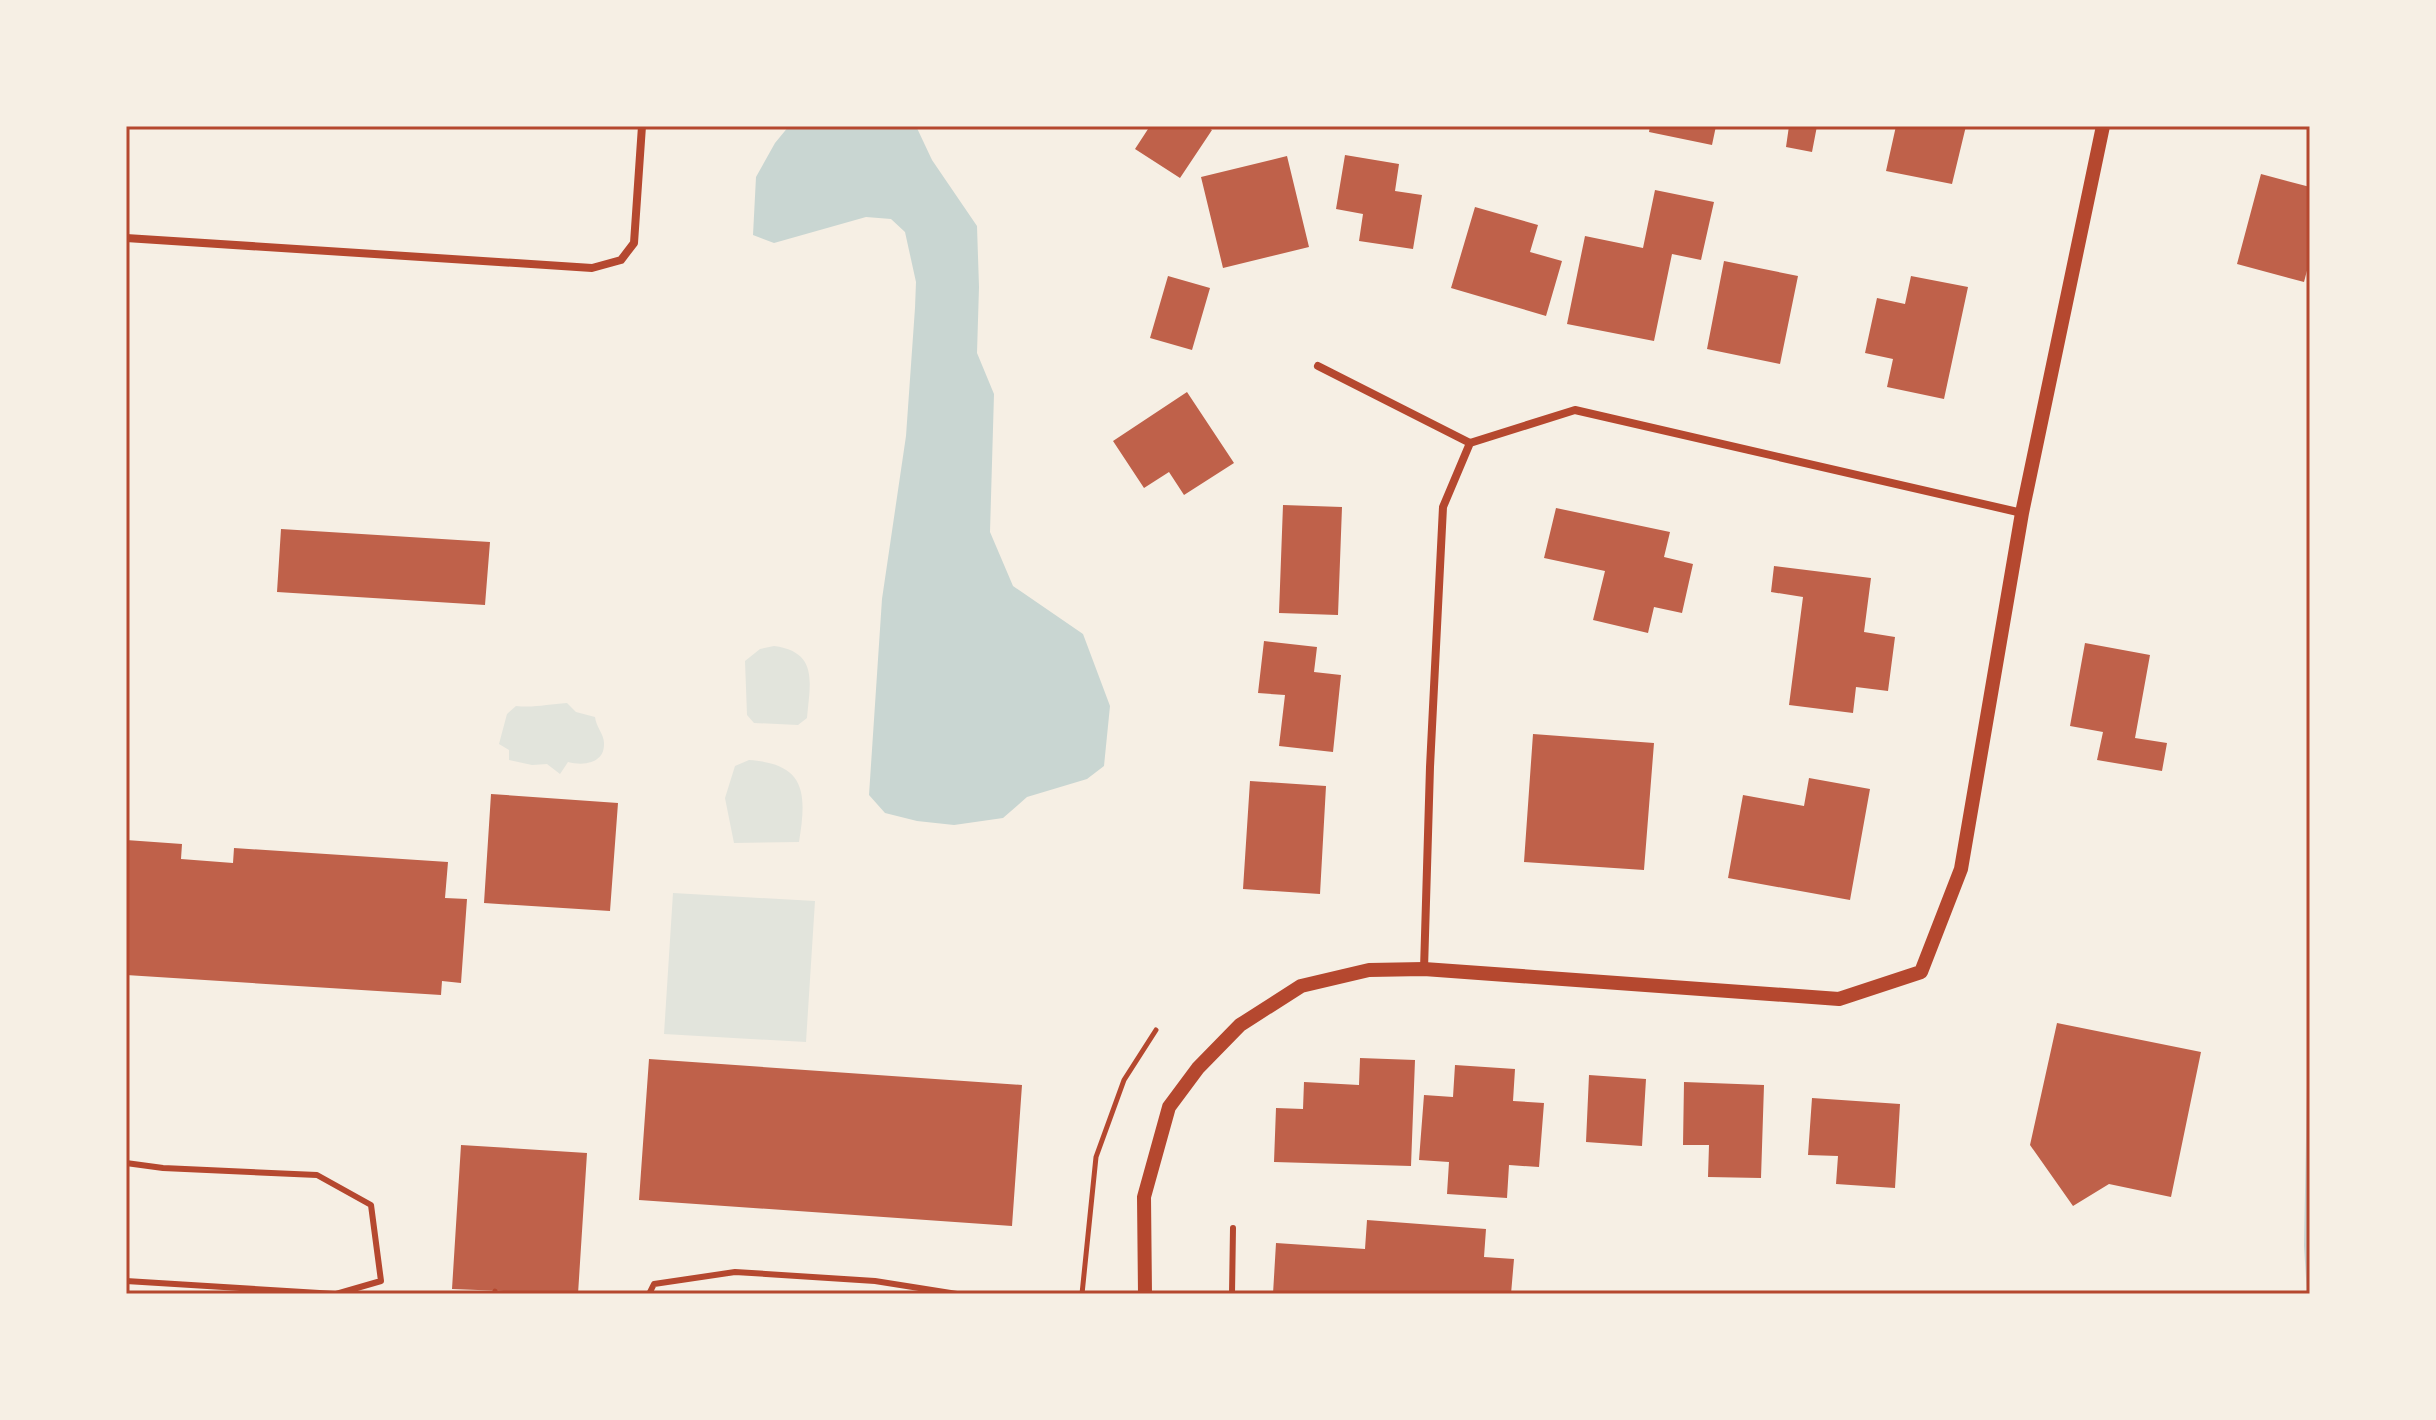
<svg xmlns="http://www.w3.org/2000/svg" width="2436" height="1420" viewBox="0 0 2436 1420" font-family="'Exo 2',sans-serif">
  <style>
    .green { fill: #e2e4dc }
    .water { fill: #c9d6d2 }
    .building { fill: #bf614a }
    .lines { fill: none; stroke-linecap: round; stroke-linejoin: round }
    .path { stroke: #b5482f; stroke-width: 5 }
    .service { stroke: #b5482f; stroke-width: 6 }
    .minor { stroke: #b5482f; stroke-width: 8 }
    .tertiary { stroke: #b5482f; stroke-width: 14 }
    .neatline { fill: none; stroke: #b5482f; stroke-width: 3 }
  </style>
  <rect width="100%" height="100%" fill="#f6efe4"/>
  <path class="green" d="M774,646c45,6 36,37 33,72l-9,7 -44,-2 -7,-8 -2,-54 15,-12z
    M567,703l9,9 19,5c1,10 9,17 9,26 1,21 -21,23 -36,19l-8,12 -13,-10 -15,1 -23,-5v-10l-10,-6 8,-30 9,-8c18,2 33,-2 51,-3z
    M749,760c57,4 58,33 50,82l-65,1 -9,-45 10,-32z
    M673,893l142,8 -9,141 -142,-8z"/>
  <path class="water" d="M789,126h127l16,34 45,66 2,61 -2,66 17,41 -4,138 23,54 70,48 27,72 -6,60 -17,13 -60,18 -24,21 -49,7 -37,-4 -32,-8 -16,-18 13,-196 24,-163 9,-128 1,-26 -11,-50 -14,-13 -25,-2 -92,26 -21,-8 3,-58 19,-34z
    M2310,923v371h-3l-3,-48z"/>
  <path class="building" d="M1150,126h55l7,4 -32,48 -45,-29z
    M1650,126h66l-4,19 -63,-13z
    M1789,126h28l-5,26 -26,-5z
    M1896,126h70l-14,58 -66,-13z
    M1345,155l54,9 -4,27 27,4 -9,54 -54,-8 4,-27 -27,-5z
    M1287,156l22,91 -86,21 -22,-91z
    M2261,174l49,13v72l-6,23 -67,-18z
    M1655,190l59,12 -13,58 -29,-6 -18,87 -87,-17 18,-88 58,12z
    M1475,207l63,18 -8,27 32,9 -16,55 -95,-28z
    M1724,261l74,15 -18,88 -73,-15z
    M1168,276l42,12 -18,62 -42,-12z
    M1911,276l57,11 -24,112 -57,-12 6,-28 -28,-6 12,-55 28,6z
    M1187,392l47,71 -50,32 -15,-23 -25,16 -31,-47z
    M1283,505l59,2 -4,108 -59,-2z
    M1556,508l114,24 -6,25 29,7 -11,49 -28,-6 -6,26 -55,-13 12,-49 -61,-13z
    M281,529l209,13 -5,63 -208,-13z
    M1774,566l97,12 -7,54 31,5 -7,54 -32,-4 -3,26 -64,-8 14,-108 -32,-5z
    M1264,641l53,6 -3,25 27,3 -8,77 -54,-6 6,-51 -27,-2z
    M2085,643l65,12 -15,83 32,5 -5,28 -65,-11 6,-28 -33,-6z
    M1533,734l121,9 -10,127 -120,-8z
    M1809,778l61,11 -20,111 -122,-22 15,-83 61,11z
    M1250,781l76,5 -6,108 -77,-5z
    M491,794l127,9 -8,108 -126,-8z
    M126,840l56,4 -1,15 52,4 1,-15 214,14 -3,36 22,1 -6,84 -19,-2 -1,14 -315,-20z
    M2057,1023l144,29 -30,145 -62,-13 -36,22 -43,-61z
    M1360,1058l55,2 -4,106 -137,-4 2,-54 27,1 1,-27 55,3z
    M649,1059l373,26 -10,141 -373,-26z
    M1455,1065l60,4 -2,32 31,2 -5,64 -30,-2 -2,33 -60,-4 2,-32 -30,-2 5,-65 29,2z
    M1589,1075l57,4 -4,67 -56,-4z
    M1684,1082l80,3 -3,93 -53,-1 1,-32h-26z
    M1812,1098l88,6 -5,84 -59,-4 2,-28 -30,-1z
    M461,1145l126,8 -9,141 -126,-5z
    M1367,1220l119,9 -2,28 30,2 -3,35h-238l3,-51 89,6z"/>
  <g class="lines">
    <path class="path" d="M494,1294l1,-3
      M1082,1294l14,-137 28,-77 32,-50"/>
    <path class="service" d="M126,1163l37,5 154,7 54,30 10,76 -45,13 -210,-13
      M649,1294l5,-10 81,-12 140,9 82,13
      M1232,1294l1,-66"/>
    <path class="minor" d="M126,238l466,30 29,-8 13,-17 8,-117
      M1318,366l152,77
      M1424,969l6,-202 13,-260 27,-64 105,-33 447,103"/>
    <path class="tertiary" d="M1145,1294l-1,-97 25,-90 29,-39 42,-43 61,-39 68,-16 55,-1 415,30 82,-27 40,-103 61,-356 81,-387"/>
  </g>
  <rect width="2436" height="1420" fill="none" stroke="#f6efe4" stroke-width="256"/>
  <rect x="128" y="128" width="2180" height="1164" class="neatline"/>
</svg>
